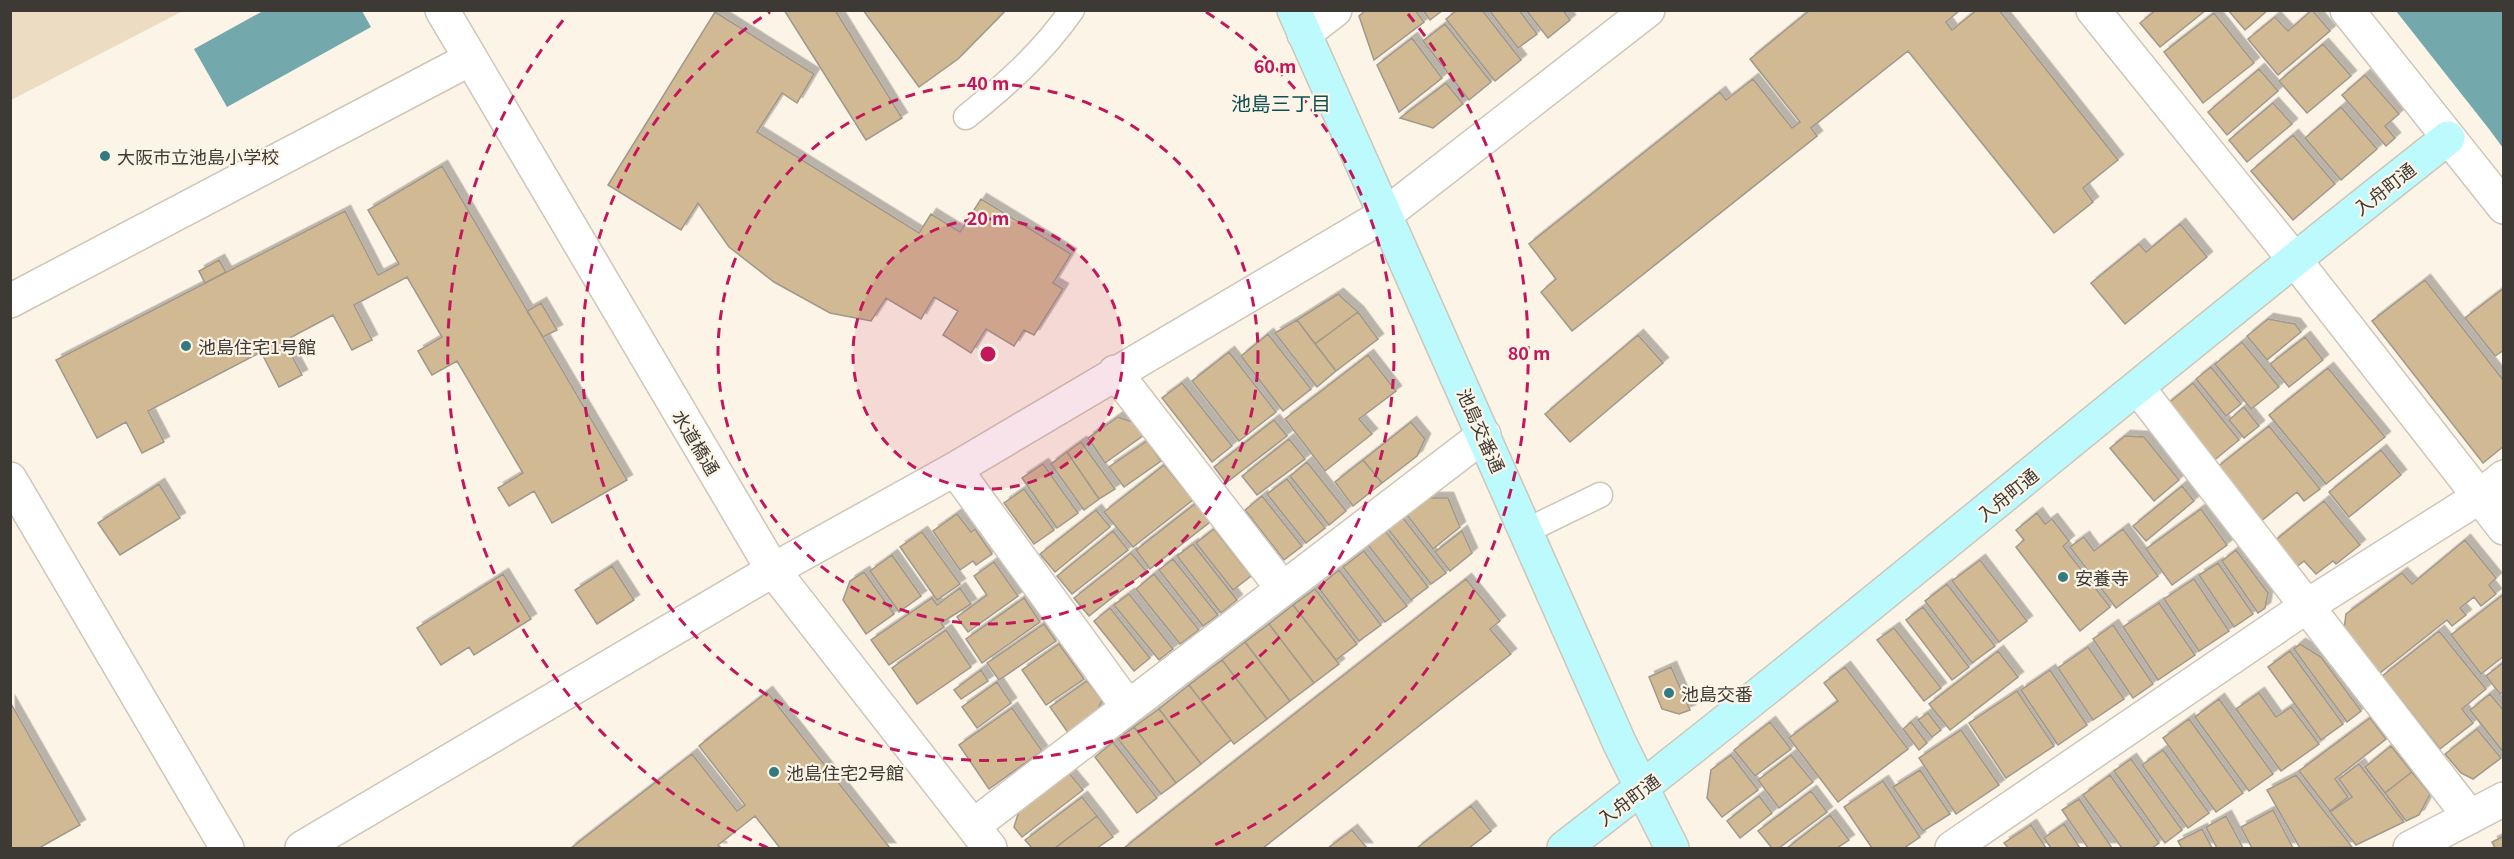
<svg xmlns="http://www.w3.org/2000/svg" width="2514" height="859" viewBox="0 0 2514 859" font-family="Georgia,'Noto Sans JP',serif">
  <style>
    .green { fill: #ecdcc2 }
    .water { fill: #73a9ad }
    .building { fill: #d0b993; stroke: #a0988c; stroke-width: 1.5; filter: url(#shadow) }
    .lines { fill: none; stroke-linecap: round; stroke-linejoin: round }
    .lane-casing { stroke: #cec6b9; stroke-width: 27 }
    .street-casing { stroke: #cec6b9; stroke-width: 36 }
    .secondary-casing { stroke: #cec6b9; stroke-width: 36 }
    .lane { stroke: #fff; stroke-width: 24 }
    .street { stroke: #fff; stroke-width: 33 }
    .secondary { stroke: #bcfafe; stroke-width: 33 }
    .ring { fill: none; stroke: #c2185b; stroke-width: 3; stroke-dasharray: 10 8 }
    .poi-dot { fill: #337b81; stroke: #fcf4e6; stroke-width: 2 }
    .labels { text-anchor: middle; dominant-baseline: central; stroke-width: 4.5; stroke-linejoin: round; paint-order: stroke }
    .poi-label { font-size: 18px; fill: #3d3934; stroke: #fcf4e6; text-anchor: start }
    .street-label { font-size: 18px; fill: #3d3934; stroke: #fcf4e6 }
    .neighbourhood-label { font-size: 20px; fill: #0f4d51; stroke: #fcf4e6 }
    .centre { fill: #c2185b; stroke: #fcf4e6; stroke-width: 3 }
    .ring-label { font-size: 18px; text-anchor: middle; font-weight: bold; fill: #c2185b; stroke: #fcf4e6; stroke-width: 4.5; stroke-linejoin: round; paint-order: stroke }
  </style>
  <defs>
    <filter id="shadow"><feDropShadow dx="5.5" dy="-5.5" stdDeviation="0" flood-color="#0004"/></filter>
  </defs>
  <rect width="100%" height="100%" fill="#fcf4e6"/>
  <path class="green" d="M11,10h172v1l-172,89z"/>
  <path class="water" d="M263,11h99l9,16 -144,80 -33,-58z
    M2396,11h107v137l-14,-19z"/>
  <path class="building" d="M784,10h51l67,108 -36,22z
    M863,10h143l-48,49 -39,28z
    M1366,10h49l9,12 -50,38 -15,-44z
    M1423,10h20l-13,10z
    M1457,10h25l39,50 -26,21 -49,-62z
    M1489,10h30l18,24 -19,14z
    M1526,10h37l7,10 -22,18z
    M1810,10h150l-14,12 6,8 25,-20h22l119,150 -35,28 10,14 -39,31 -146,-182 -97,77 6,8 -245,195 -31,-39 15,-13 -27,-35 191,-152 6,8 27,-21 39,49 8,-6 -50,-63z
    M2156,10h50l-46,37 -20,-24z
    M2228,10h40l-23,20z
    M2312,10l18,21 -52,44 -30,-36 27,-22 13,14z
    M715,12l99,62 -17,29 -15,-10 -25,39 162,101 12,-19 29,18 21,-33 90,55 -18,29 10,6 -29,46 -10,-5 -10,16 -28,-17 -15,24 -28,-18 15,-24 -24,-14 -13,22 -35,-21 -15,23 -41,-8 -56,-31 -45,-35 -31,-44 -17,27 -73,-45z
    M2214,13l40,50 -51,40 -39,-51z
    M1445,24l46,58 -22,18 -46,-59z
    M1412,38l30,40 -43,34 -22,-47z
    M2323,44l28,32 -44,37 -28,-32z
    M2259,69l19,22 -51,44 -19,-23z
    M2365,75l34,39 -14,12 10,12 -9,8 -44,-51z
    M1446,83l17,21 -30,24 -33,-10z
    M2273,103l19,21 -45,38 -18,-22z
    M2341,107l36,42 -36,31 -36,-42z
    M2293,135l42,49 -42,36 -42,-49z
    M442,166l185,314 -75,43 -18,-32 -25,15 -11,-18 25,-15 -66,-112 -25,14 -6,-10 -8,-14 24,-14 -35,-60 -53,28 18,35 -20,10 -19,-35 -49,26 18,34 -23,12 -18,-35 -113,59 16,31 -22,11 -16,-31 -29,16 -41,-78 289,-149 33,64 21,-11 -31,-54z
    M2180,224l27,33 -82,67 -34,-41 48,-39 7,8z
    M219,260l7,12 -21,11 -6,-12z
    M2425,280l79,101v65l-21,17 -111,-142z
    M2504,288v62l-9,6 -30,-38z
    M1338,294l20,18 -43,32 -18,-24z
    M541,303l16,27 -14,7 -16,-26z
    M1358,312l20,27 -42,32 -21,-27z
    M2268,319l27,5 6,8 -34,28 -20,-24z
    M1297,320l39,51 -19,16 -42,-54z
    M1268,334l43,55 -28,22 -42,-55z
    M1638,335l25,28 -93,79 -25,-28z
    M2305,337l18,23 -34,27 -19,-23z
    M2242,342l37,45 -28,22 -36,-45z
    M1229,352l47,60 -37,29 -47,-60z
    M1368,355l28,36 -37,28 13,15 -47,37 -40,-52z
    M2211,367l30,37 -15,12 -30,-37z
    M2328,368l57,69 -59,47 -57,-69z
    M1182,383l50,63 -20,16 -50,-64z
    M2193,383l46,57 -27,22 -46,-57z
    M2244,407l15,19 -15,12 -15,-18z
    M1118,417l17,6 9,12 -39,28 -17,-25z
    M1274,420l13,16 -61,47 -12,-16z
    M1411,422l14,17 -8,17 -35,27 -19,-23z
    M2269,426l51,63 -16,12 -7,-9 -37,30 -44,-54z
    M2125,436l19,1 35,43 -25,21 -44,-53z
    M1289,439l16,20 -48,36 -15,-19z
    M1147,441l14,20 -37,26 -15,-20z
    M1081,442l34,47 -16,10 -32,-47z
    M2381,450l20,25 -52,42 -20,-25z
    M1067,452l32,47 -15,11 -33,-46z
    M1363,460l19,23 -29,23 -18,-24z
    M1307,462l39,49 -17,14 -39,-49z
    M1043,464l35,49 -21,15 -35,-50z
    M1164,465l29,35 -60,47 -29,-35z
    M1287,479l38,49 -19,15 -39,-49z
    M159,484l21,34 -60,37 -22,-32z
    M2182,486l12,15 -48,40 -13,-15z
    M1024,489l30,41 -20,14 -30,-41z
    M1262,496l40,50 -18,14 -39,-50z
    M1429,498h19l12,29 -27,22 -26,-34z
    M2324,501l36,44 -24,19 -3,-3 -17,13 -12,-13 -9,7 -22,-26z
    M1196,503l14,19 -60,47 -14,-19z
    M2201,509l26,36 -55,40 -26,-36z
    M1096,510l14,17 -55,45 -15,-18z
    M2037,513l8,11 7,-5 17,22 -6,5 47,61 -30,24 -64,-84 8,-7 -8,-10z
    M957,514l14,18 4,-3 17,25 -16,11 -3,-4 -13,9 -27,-39z
    M1403,518l43,55 -15,11 -43,-55z
    M1214,529l37,47 -18,14 -37,-47z
    M2123,529l35,47 -42,32 -46,-61 14,-10 10,14z
    M1113,531l15,19 -56,44 -15,-18z
    M1462,531l10,22 -22,18 -15,-19z
    M922,532l38,52 -23,16 -37,-53z
    M1386,532l42,55 -17,13 -43,-55z
    M2465,540l31,38 -7,7 7,9 -15,12 -7,-9 -14,11 6,7 -14,11 -5,-6 -67,53 -36,-44 2,-15 56,-41 10,11z
    M1193,544l44,56 -16,13 -44,-57z
    M2236,550l32,43 -3,15 -7,5 -36,-52z
    M1364,551l43,55 -22,16 -42,-55z
    M1131,553l15,18 -57,45 -15,-18z
    M892,555l29,41 -22,16 -29,-41z
    M1173,559l45,56 -15,11 -44,-56z
    M1980,560l47,61 -28,21 -47,-61z
    M994,562l24,34 -50,36 -11,-15 30,-22 -13,-19z
    M2218,563l35,51 -19,13 -35,-52z
    M612,566l22,34 -37,24 -22,-34z
    M1339,570l42,55 -22,16 -41,-54z
    M864,572l30,42 -28,20 -23,-34 7,-19z
    M503,574l28,45 -57,36 -5,-8 -28,18 -24,-37z
    M1154,574l45,56 -19,14 -44,-55z
    M1466,579l34,42 -10,8 21,25 -248,194h-139z
    M2194,579l35,52 -30,20 -35,-52z
    M1947,584l48,62 -23,17 -47,-62z
    M960,588l11,16 -30,19 3,4 -55,38 -18,-25 61,-42 5,7z
    M1315,589l42,55 -21,16 -43,-55z
    M1129,594l44,55 -14,11 -45,-55z
    M2504,594v62l-23,18 -30,-39z
    M1024,598l16,24 -58,41 -16,-24z
    M2159,603l36,52 -37,25 -35,-53z
    M1293,605l46,59 -25,19 -45,-59z
    M1923,607l46,60 -17,13 -46,-60z
    M1110,608l40,50 -16,13 -40,-50z
    M1044,624l12,17 -57,39 -12,-17z
    M1269,624l45,59 -24,18 -45,-59z
    M2113,625l40,59 -20,14 -40,-59z
    M1894,628l47,60 -17,13 -47,-61z
    M946,630l25,37 -54,37 -25,-36z
    M2439,631l47,58 -24,20 11,14 -33,26 -58,-73z
    M1245,642l45,59 -23,18 -45,-59z
    M1059,644l25,35 -38,26 -24,-35z
    M2300,644l21,13 40,54 -14,11 -53,-73z
    M2088,647l36,52 -31,21 -35,-52z
    M1998,651l20,26 -68,53 -21,-26z
    M2290,651l53,73 -22,16 -53,-73z
    M1222,660l45,59 -33,25 -45,-59z
    M2504,662v29l-4,3 -14,-18z
    M1671,667l19,43 -11,4 -17,-5 -13,-32z
    M1845,667l63,82 -70,53 -49,-64 49,-37 -14,-18z
    M981,670l7,11 -27,18 -7,-9z
    M2050,670l37,55 -29,20 -37,-55z
    M1087,681l15,19 -7,16 -26,18 -19,-27z
    M997,682l14,21 -34,25 -15,-21z
    M1189,685l42,55 -30,24 -42,-55z
    M2017,691l37,55 -48,32 -37,-55z
    M767,692l123,156h-110l-25,-32 -37,29 3,3h-150l121,-94 45,57 8,-6 -46,-59z
    M2259,693l17,24 15,-10 28,37 -38,27 -45,-62z
    M2490,694l14,17v42l-34,-43z
    M2219,699l54,75 -24,17 -54,-74z
    M10,702l70,123 -41,23h-29z
    M1012,708l30,43 -53,38 -30,-44z
    M1159,709l42,55 -25,19 -42,-56z
    M1928,713l13,17 -9,7 -14,-17z
    M2370,718l16,21 -51,40 13,18 -18,14 -31,-40z
    M2189,719l54,74 -27,19 -53,-74z
    M1770,722l21,27 -36,27 -21,-26z
    M1911,722l16,21 -8,7 -16,-21z
    M1134,727l42,56 -15,11 -43,-55z
    M2477,729l24,29 -28,21 -12,-6 -16,-19z
    M1961,730l38,55 -43,29 -37,-56z
    M1113,742l44,56 -20,15 -42,-56z
    M2391,746l21,26 -27,21 -20,-26z
    M2163,750l46,63 -21,15 -46,-63z
    M1731,755l27,35 -36,27 -15,-19 4,-28z
    M1791,755l22,27 -34,26 -21,-28z
    M2131,759l51,71 -17,13 -51,-72z
    M2359,764l45,58 -48,23 -26,-33 22,-15 -13,-18z
    M1920,770l30,44 -27,17 -30,-44z
    M2412,772l18,22 -11,21 -13,6 -21,-28z
    M1069,773l14,17 -61,47 -8,-10 5,-16z
    M2110,775l49,68 -7,5h-30l-39,-53z
    M2296,775l56,72 -52,1 -33,-58z
    M1883,781l37,56 -16,11h-32l-28,-41z
    M1811,791l16,21 -48,36h-7l-14,-17z
    M1759,796l13,17 -32,25 -13,-17z
    M1082,797l15,19 -42,32h-23l-7,-8z
    M2079,799l33,49h-24l-26,-38z
    M1471,806l20,25 -22,17h-52z
    M2273,810l20,38h-41l-11,-21z
    M1830,815l19,25 -12,8h-50z
    M1097,816l16,21 -16,11h-42z
    M2226,816l17,32h-26l-11,-21z
    M2064,824l16,24h-29l-7,-10z
    M2031,825l15,23h-38l-4,-5z
    M2202,829l10,19h-30l-4,-7z
    M1352,830l15,18h-39z
    M2504,836v12h-9l-3,-6z"/>
  <g class="lines">
    <g class="lane-casing">
      <path id="lane" d="M966,117c40,-32 76,-64 106,-107
        M1526,531l74,-36"/>
    </g>
    <g class="street-casing">
      <path id="street" d="M442,10l331,560 217,278
        M2093,10l201,249 210,269
        M2347,10l157,197
        M1304,34l31,-24
        M10,301l460,-242
        M1115,372l168,217
        M2138,388l332,429
        M955,469l173,238
        M10,479l217,369
        M973,826l511,-391
        M302,848l471,-278 182,-101 431,-255 262,-204
        M1952,848l355,-242 172,-109 25,-20
        M2410,848l94,-49"/>
    </g>
    <g class="secondary-casing">
      <path id="secondary" d="M1294,10l326,734 52,104
        M1564,848c299,-231 586,-477 884,-710"/>
    </g>
    <use href="#lane" class="lane"/>
    <use href="#street" class="street"/>
    <use href="#secondary" class="secondary"/>
  </g>
  <circle cx="988" cy="354" r="135" fill="#c2185b" fill-opacity=".12"/>
  <g class="ring">
    <circle cx="988" cy="354" r="135"/>
    <circle cx="988" cy="354" r="270"/>
    <path d="M1206 12A406 406 0 1 1 770 12"/>
    <path d="M768 848A541 541 0 0 1 568 14M1408 14A541 541 0 0 1 1208 848"/>
  </g>
  <g class="poi-dot">
    <circle cx="105" cy="156" r="6"/>
    <circle cx="186" cy="346" r="6"/>
    <circle cx="2063" cy="577" r="6"/>
    <circle cx="1669" cy="693" r="6"/>
    <circle cx="774" cy="772" r="6"/>
  </g>
  <g class="labels">
    <g class="poi-label">
      <text x="117" y="156">大阪市立池島小学校</text>
      <text x="198" y="346">池島住宅1号館</text>
      <text x="2075" y="577">安養寺</text>
      <text x="1681" y="693">池島交番</text>
      <text x="786" y="772">池島住宅2号館</text>
    </g>
    <g class="street-label">
      <text transform="translate(2384 188) rotate(-38)">入舟町通</text>
      <text transform="translate(1482 430) rotate(66)">池島交番通</text>
      <text transform="translate(697 442) rotate(59)">水道橋通</text>
      <text transform="translate(2007 494) rotate(-39)">入舟町通</text>
      <text transform="translate(1628 799) rotate(-37)">入舟町通</text>
    </g>
    <g class="neighbourhood-label">
      <text x="1281" y="102">池島三丁目</text>
    </g>
  </g>
  <circle cx="988" cy="354" r="9" class="centre"/>
  <g class="ring-label">
    <text x="1275" y="73">60 m</text>
    <text x="988" y="90">40 m</text>
    <text x="988" y="225">20 m</text>
    <text x="1529" y="360">80 m</text>
  </g>
  <rect width="2514" height="859" fill="none" stroke="#3d3934" stroke-width="24"/>
</svg>
